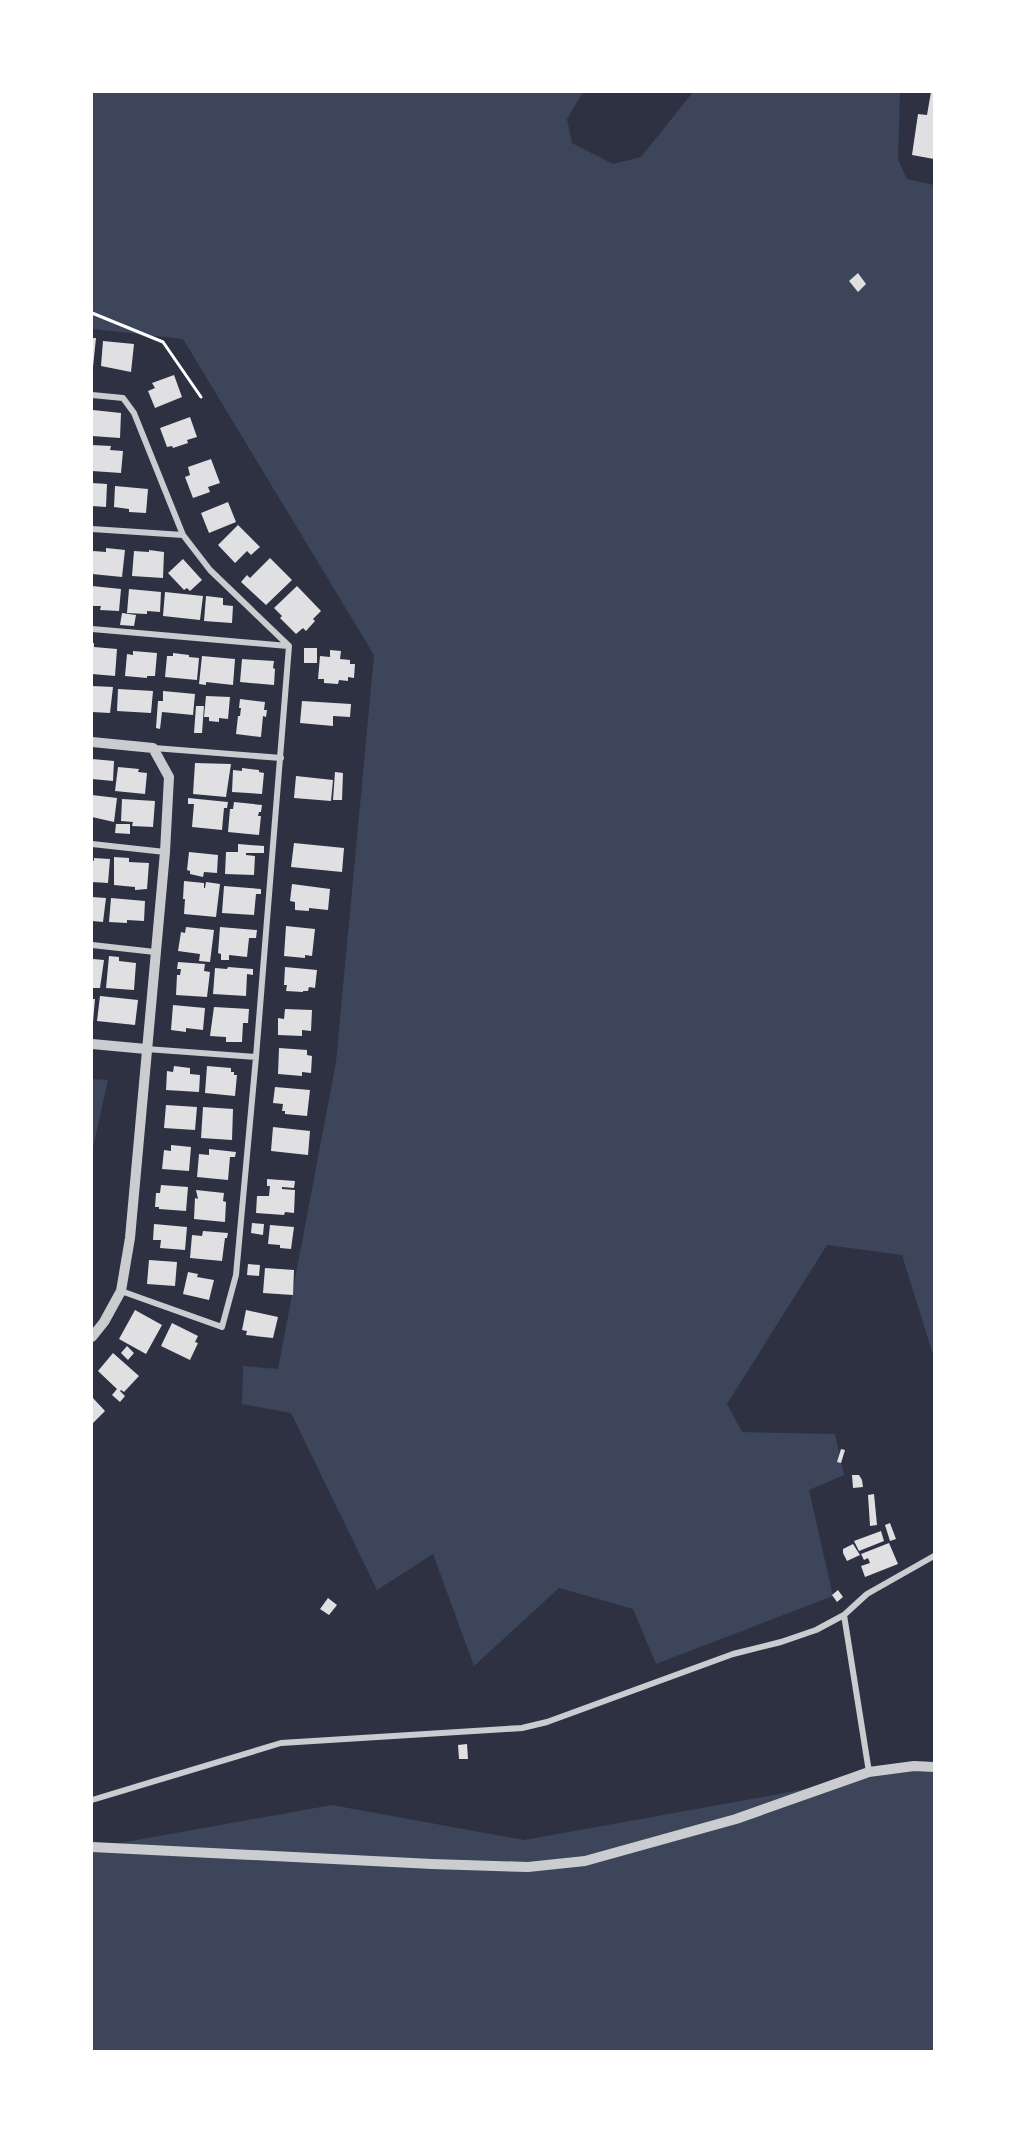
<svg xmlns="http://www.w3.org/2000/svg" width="1026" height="2143" viewBox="0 0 1026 2143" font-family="Overpass,sans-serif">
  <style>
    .green { fill: #3c4559 }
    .building { fill: #e0e0e3 }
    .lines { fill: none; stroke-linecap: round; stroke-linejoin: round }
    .path { stroke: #fff; stroke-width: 3 }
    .minor { stroke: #caccd0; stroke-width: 6 }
    .tertiary { stroke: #caccd0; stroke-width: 10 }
  </style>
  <rect width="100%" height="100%" fill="#2d3142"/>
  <path class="green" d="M92,92h491l-16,27 5,24 41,21 28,-7 52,-65h207l-2,68 9,19 27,6v1173l-32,-103 -75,-10 -100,159 15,28 93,2 9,41 -35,15 24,106 -177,68 -23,-55 -74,-21 -85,78 -41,-112 -56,36 -86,-177 -49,-9 1,-38 35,3 58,-307 38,-407 -191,-316 -91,-10z
    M92,1079l16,1 -16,72z
    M934,1766v285l-842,1v-204l240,-43 192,35z"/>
  <path class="building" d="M931,92h3v67l-22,-4 6,-41 9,1z
    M858,273l8,11 -8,8 -9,-11z
    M92,338h4l-3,29h-1z
    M103,341l31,3 -3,28 -30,-6z
    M174,375l8,22 -27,11 -7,-17 7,-3 -3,-5z
    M93,410l28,3 -1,25 -28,-2z
    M190,417l7,20 -10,3 1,3 -15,5 -1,-2 -5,1 -7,-19z
    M92,445l19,1 -1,4 13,1 -2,22 -29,-2z
    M211,459l9,24 -12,4 2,5 -17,6 -8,-21 5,-2 -2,-8z
    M92,483l15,1 -1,23 -14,-1z
    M115,486l33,3 -2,24 -17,-1v-3l-15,-2z
    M228,502l8,20 -27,11 -8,-20z
    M238,525l22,22 -9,8 -4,-4 -12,12 -17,-18z
    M106,548l19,2 -3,27 -30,-3 1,-23 13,1z
    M149,550l15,2 -1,26 -31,-2 2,-25 15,1z
    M270,558l22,22 -26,25 -25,-23 6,-7 3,3z
    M183,559l19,21 -12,11 -3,-3 -3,2 -16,-17z
    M92,586l29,3 -2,22 -19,-1 1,-4h-9z
    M297,586l24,25 -8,8 2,2 -9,10 -3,-3 -7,6 -16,-16 2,-2 -8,-8z
    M129,589l32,3 -1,20 -13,-1v3l-20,-1z
    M165,592l38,4 -3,24 -37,-4z
    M206,596l17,2v7l10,1 -1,17 -28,-2z
    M122,613l14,2 -2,11 -14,-1z
    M92,643h2v4l23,2 -2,27 -23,-2z
    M304,648h13v15h-13z
    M330,650l11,1 -1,8 10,1v4h5l-1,14 -6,-1v4l-9,-1 -1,4 -14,-1v-4h-6l2,-23 10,1z
    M133,651l24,2 -2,23h-8v2l-22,-2 2,-22 6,1z
    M173,653l16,2v2l10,1 -2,22 -32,-3 2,-21h6z
    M202,656l33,3 -2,26 -27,-3v3l-7,-1z
    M242,659l32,2 -1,7 2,1 -1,16 -34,-3z
    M92,686l21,1 -3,26 -18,-1z
    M118,689l35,2 -2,22 -34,-2z
    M163,691l32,3 -2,21 -31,-3 -2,17 -4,-1 2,-27h5z
    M206,696l24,1 -2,22 -9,-1v4l-10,-1v-4h-5z
    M240,699l25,3 -1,8h3l-1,7 -3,-1 -2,21 -25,-3 2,-18h2l1,-8h-2z
    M302,701l49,3 -1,13 -17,-1v10l-33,-3z
    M196,706h8l-2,27h-8z
    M92,759l22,2 -1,20 -21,-2z
    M195,763l36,1 -5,33 -33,-3z
    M118,767l21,2 -1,3 9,1 -2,21 -30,-3z
    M242,768l17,2v2l5,1 -2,21 -30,-2 1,-22 9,1z
    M335,772l8,1 -1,27h-9z
    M296,776l37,4 -2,21 -37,-3z
    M92,795l25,3 -3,24 -22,-5z
    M188,798l40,4 -1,6h-3l-2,22 -30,-3 2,-23h-6z
    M122,799l33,2 -2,26 -21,-1 1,-4 -12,-1z
    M234,802l28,3 -1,7h-2l-1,4h3l-2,19 -31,-3 2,-23h3z
    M116,824h14v10l-15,-1z
    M294,843l50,5 -2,24 -51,-5z
    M238,844l26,2v7h-18v2l9,1 -1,19 -29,-1 1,-22h12z
    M189,852l29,3 -1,18 -13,-1 -1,5 -13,-3v-3l-3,-1z
    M114,857l15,1v4l20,1 -2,26 -12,1v-3l-21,-2z
    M94,858l16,1 -2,24 -16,-1v-22l2,1z
    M184,881l20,2v5h1l1,-6 14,2 -4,33 -32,-3 1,-15h-2z
    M292,884l38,5 -2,21 -19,-2v3l-14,-1v-8l-5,-1z
    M224,886l37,3v5h-5l-2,21 -32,-2z
    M92,897l14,1 -3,24 -11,-1z
    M111,898l34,3 -1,20 -17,-1v3l-18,-1z
    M286,926l29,3 -3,27 -7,-1v3l-21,-2z
    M186,927l28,3 -4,32 -11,-1 1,-7 -22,-3 3,-19 4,1z
    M220,927l37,3 -1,8h-7l-2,19 -18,-2v5h-8v-6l-3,-1z
    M109,956l10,1v4l17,2 -2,27 -28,-2z
    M93,959l11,1 -4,28h-8z
    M178,962l27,2 -1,7 6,1 -3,25 -31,-2 1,-20h3l1,-6h-4z
    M228,967l25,2v6l-6,-1 -1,22 -33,-2 2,-26 12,1z
    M285,967l32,3 -2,18 -6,-1 -1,4h-5v1l-17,-1 1,-6h-3z
    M100,996l38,4 -3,25 -38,-4z
    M92,999h3l-2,23h-1z
    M173,1005l32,3 -2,22 -17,-2v4l-15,-2z
    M214,1007l35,2 -1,14h-5l-1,19h-16v-5l-16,-1z
    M285,1009l27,1 -1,21 -9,-1v6l-24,-1v-17l6,1z
    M279,1048l28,2v5l5,1 -1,17 -9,-1v4l-24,-2z
    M174,1066l16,2v6l10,1 -1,17 -33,-2 1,-19 6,1z
    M207,1066l24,2v4h3v3h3l-2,21 -30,-3z
    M275,1087l35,3 -3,26 -22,-2v-3h-3l1,-7 -10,-1z
    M166,1105l31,2 -2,23 -31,-2z
    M203,1107l30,2 -1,31 -31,-2z
    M273,1127l37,4 -2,24 -37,-4z
    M171,1145l20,2 -2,24 -27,-2 2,-19 7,1z
    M209,1149l27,3 -1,5h-5l-2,23 -31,-3 2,-23 10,1z
    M267,1179l28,2 -1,7 -12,-1v2l13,1 -1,23 -9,-1 -1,3 -28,-2 1,-17h12l1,-10h-3z
    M161,1185l27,2 -2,24 -27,-2v-2h-4l1,-14h4z
    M196,1190l28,3 -1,8 3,1 -1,20 -31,-3 1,-21 3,1z
    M252,1223l12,1 -1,11 -12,-2z
    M154,1224l33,3 -2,23 -25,-2 1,-8h-8z
    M270,1225l24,2 -3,22 -11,-1v-3l-12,-1z
    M203,1231l25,2 -1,5h-2l-3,23 -32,-3 2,-23 10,1z
    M149,1260l28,2 -2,24 -28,-2z
    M248,1264l12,1 -1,11 -12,-1z
    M265,1268l29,2 -1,25 -30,-2z
    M188,1272l10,2 -1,3 17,3 -5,20 -26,-6z
    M135,1310l27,15 -16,29 -27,-15z
    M246,1310l32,7 -5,21 -27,-3 1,-4 -5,-1z
    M172,1323l26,13 -3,6 3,1 -8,17 -29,-14z
    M127,1346l7,7 -6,7 -7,-7z
    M113,1353l26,23 -15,16 -3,-2 -1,1 5,5 -5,6 -8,-7 5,-6 -19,-18z
    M92,1397l13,14 -13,13z
    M841,1449l4,1 -4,13 -4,-1z
    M852,1475h7l3,5 1,7 -10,1z
    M874,1494l3,31 -7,1 -2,-31z
    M890,1523l6,16 -6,2 -5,-16z
    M881,1531l3,10 -25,10 -5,-10z
    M889,1543l9,21 -33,13 -4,-11 9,-3 -2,-5 -4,2 -3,-6z
    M853,1544l7,11 -13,6 -4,-8v-4z
    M838,1590l5,7 -6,5 -5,-7z
    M328,1598l9,7 -8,10 -9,-6z
    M467,1744l1,15h-9l-1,-14z"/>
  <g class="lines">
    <path class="path" d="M92,313l71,29 38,55"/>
    <path class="minor" d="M92,395l31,3 11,15 49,122 27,35 79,76 -33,411 -20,218 -14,52 -101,-36
      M92,529l91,6
      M92,629l196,17
      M154,748l127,10
      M92,844l73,8
      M92,945l63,7
      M146,1049l110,8
      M844,1615l25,157
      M92,1800l189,-57 241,-15 25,-6 186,-68 48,-12 35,-12 28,-15 23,-21 67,-38"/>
    <path class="tertiary" d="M92,742l61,6 16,29 -4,75 -35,386 -9,53 -17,31 -12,15
      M92,1044l54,5
      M92,1847l340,17 96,3 57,-6 151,-42 133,-47 45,-6 20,1"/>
  </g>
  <rect width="1026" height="2143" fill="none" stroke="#ffffff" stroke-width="186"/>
</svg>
